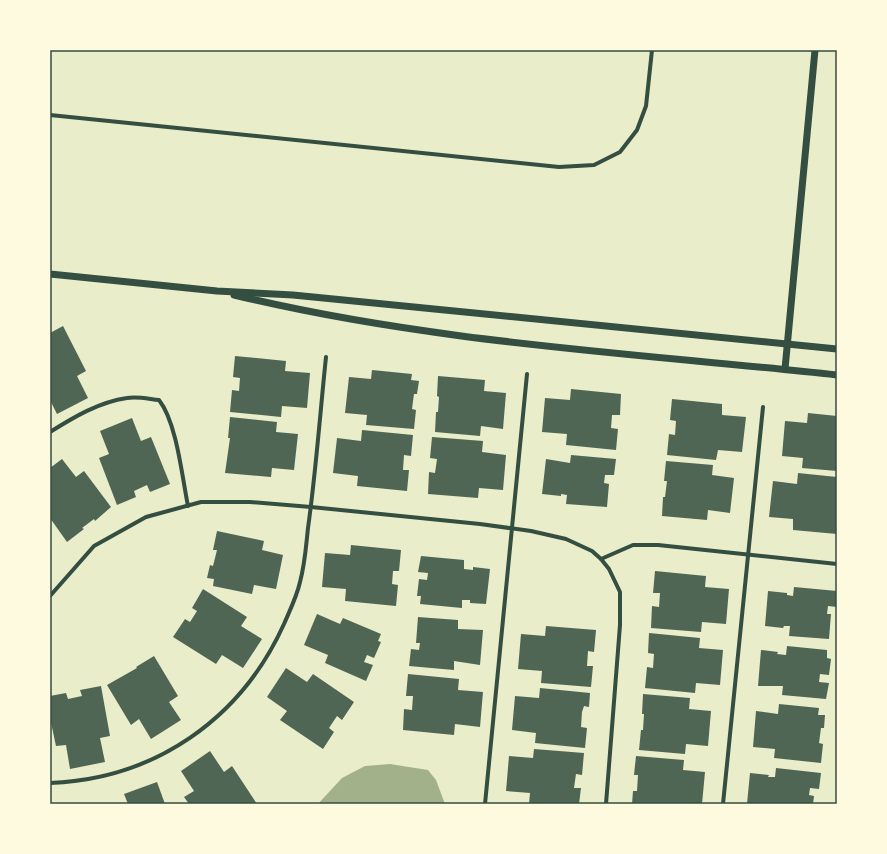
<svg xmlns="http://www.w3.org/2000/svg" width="887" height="854" viewBox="0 0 887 854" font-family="Lato,sans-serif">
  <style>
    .water { fill: #a3b18a }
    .building { fill: #4f6655 }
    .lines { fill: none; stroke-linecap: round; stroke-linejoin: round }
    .minor { stroke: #344e41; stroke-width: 4 }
    .tertiary { stroke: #344e41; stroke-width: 7 }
    .neatline { fill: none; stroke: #344e41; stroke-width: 1.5 }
  </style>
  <rect width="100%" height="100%" fill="#e9edc9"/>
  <!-- water -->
  <polygon class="water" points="390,764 428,770 436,780 445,804 318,804 342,778 365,766"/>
  <!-- building -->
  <g class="building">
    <polygon points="63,326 86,371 77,376 88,398 57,414 50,400 50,333"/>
    <polygon points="235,356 286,361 285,371 310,373 307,408 282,406 281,417 230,412 232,390 239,391 240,378 233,377"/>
    <polygon points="372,370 412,374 411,380 419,381 417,394 414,394 412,409 416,410 414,429 366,425 367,415 345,413 349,377 371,379"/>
    <polygon points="438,376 485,380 484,391 506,393 503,429 481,426 480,436 435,432 436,412 438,412 439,397 437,396"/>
    <polygon points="571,389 621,394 620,415 612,415 611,428 618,429 616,450 566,445 567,434 542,432 545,398 570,400"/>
    <polygon points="672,399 722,404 722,415 746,417 742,452 718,450 716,460 667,455 669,434 675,435 676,421 670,420"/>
    <polygon points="808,413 837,416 837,471 802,468 803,458 782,456 785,421 807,423"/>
    <polygon points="230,417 277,422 276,432 298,434 294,470 272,468 271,477 225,473 230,438 228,438"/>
    <polygon points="132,418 141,441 151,437 170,484 150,492 147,485 134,491 136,497 117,505 99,458 109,454 100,431"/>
    <polygon points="362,430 413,435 411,456 404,455 403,470 409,470 407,491 357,486 358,476 333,473 337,438 361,441"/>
    <polygon points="432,437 483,441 482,452 506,455 503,490 479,488 478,498 428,494 429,472 435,473 437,459 430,458"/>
    <polygon points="571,455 616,459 614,475 605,475 604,483 609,484 607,507 566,504 567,495 561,494 561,496 542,494 546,459 570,463"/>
    <polygon points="62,459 76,477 84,471 111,507 95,521 94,519 82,528 84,529 67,542 50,518 50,468"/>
    <polygon points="666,461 713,465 712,475 734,478 730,513 708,510 707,520 662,516 663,497 665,497 667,481 664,481"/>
    <polygon points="798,473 837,477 837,534 793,530 793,519 769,517 773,481 797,484"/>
    <polygon points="217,531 264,541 262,550 283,555 276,589 254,585 252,594 213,586 214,579 207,578 210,565 213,566 217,550 213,550"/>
    <polygon points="351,545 401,550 399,571 393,571 392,584 398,585 396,606 345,601 346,589 322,587 325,553 350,555"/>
    <polygon points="421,556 464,560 464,569 473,570 473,567 490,569 486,604 470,603 470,600 462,600 462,608 420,604 421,596 417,596 419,579 427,580 428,573 418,572"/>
    <polygon points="655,571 706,576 705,587 729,589 726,624 702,622 701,632 651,628 652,606 659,607 660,593 653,593"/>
    <polygon points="794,587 837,591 837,607 828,606 827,614 831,614 829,639 789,636 790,626 784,626 783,628 765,626 768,591 787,593 787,595 793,596"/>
    <polygon points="203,589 247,617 241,626 262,639 243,668 222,655 216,664 173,637 185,619 190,622 197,611 192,608"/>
    <polygon points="317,614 340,624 343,618 381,634 378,641 381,642 374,658 367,655 364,662 373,665 366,681 325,663 328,655 304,645"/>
    <polygon points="418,617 458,620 458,629 483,630 480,665 454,661 454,670 409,666 411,649 419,650 420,643 416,643"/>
    <polygon points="546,626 596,630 594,652 588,651 587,666 593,666 591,687 541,683 542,671 518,669 521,634 545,636"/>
    <polygon points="649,633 700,638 699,648 723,650 720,685 696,683 695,693 645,688 647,667 653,668 654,654 648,653"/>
    <polygon points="787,646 827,650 827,658 831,659 829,675 820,674 819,682 829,683 826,699 782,695 783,686 758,686 761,650 778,652 777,654 786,655"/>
    <polygon points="154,656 178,696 169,702 181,720 151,739 139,719 131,725 107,685 137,668 136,667"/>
    <polygon points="286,668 307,682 313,674 354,702 342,720 337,716 329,728 334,732 323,749 280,720 287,711 267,697"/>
    <polygon points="408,674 459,679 458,690 483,692 480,727 455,724 454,735 403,730 404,709 412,710 413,696 406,696"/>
    <polygon points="101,686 110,736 100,738 105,762 70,769 66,745 56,746 50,718 50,696 66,693 68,699 82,696 80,690"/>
    <polygon points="540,688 590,693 589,707 584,706 582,712 581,727 587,728 585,748 535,743 536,733 512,730 515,696 539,698"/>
    <polygon points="643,694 690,698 689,709 711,711 708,746 686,744 685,754 639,750 641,730 643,730 644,714 642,714"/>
    <polygon points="779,704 819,708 818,715 825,715 824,728 821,728 819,743 823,744 821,763 774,758 775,749 753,747 756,711 778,714"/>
    <polygon points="534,749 584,753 582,775 576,774 574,788 581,788 579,804 529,804 530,793 506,791 509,756 533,758"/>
    <polygon points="210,751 224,772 232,766 257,804 189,804 184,797 194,791 181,771"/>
    <polygon points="636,756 684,760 683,770 705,772 702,804 632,804 633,791 637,791 638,775 634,775"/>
    <polygon points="776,768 821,773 819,789 810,788 809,795 814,796 813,804 747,804 750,773 769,775 768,777 775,777"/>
    <polygon points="157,782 165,804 128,804 124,794"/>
  </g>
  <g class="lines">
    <!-- minor -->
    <g class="minor">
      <polyline points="50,115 559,167 594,165 620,152 637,130 646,106 652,50"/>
      <path d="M 50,432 C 74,417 99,402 127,398 C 137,396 149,399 159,400 C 177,423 182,477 188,506"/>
      <polyline points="601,559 633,545 658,545 837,564"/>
      <polyline points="50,596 94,546 146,517 201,502 250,502 311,507 480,524 531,531 566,539 592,551 601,559 609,569 620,592 620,625 606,804"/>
      <path d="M 50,783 C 155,779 241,719 284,624 C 290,610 297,596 300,582 C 305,564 306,546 308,528 C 316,471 320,414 326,357"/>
      <polyline points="485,804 527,374"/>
      <polyline points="723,804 763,407"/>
    </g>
    <!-- tertiary -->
    <g class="tertiary">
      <polyline points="50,274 217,291 293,295 837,349"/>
      <path d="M 234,295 C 432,343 636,353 837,375"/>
      <polyline points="785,369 815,50"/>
    </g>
  </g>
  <!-- border -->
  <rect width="887" height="854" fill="none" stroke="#fefae0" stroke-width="102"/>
  <rect x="51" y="51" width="785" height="752" class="neatline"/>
</svg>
